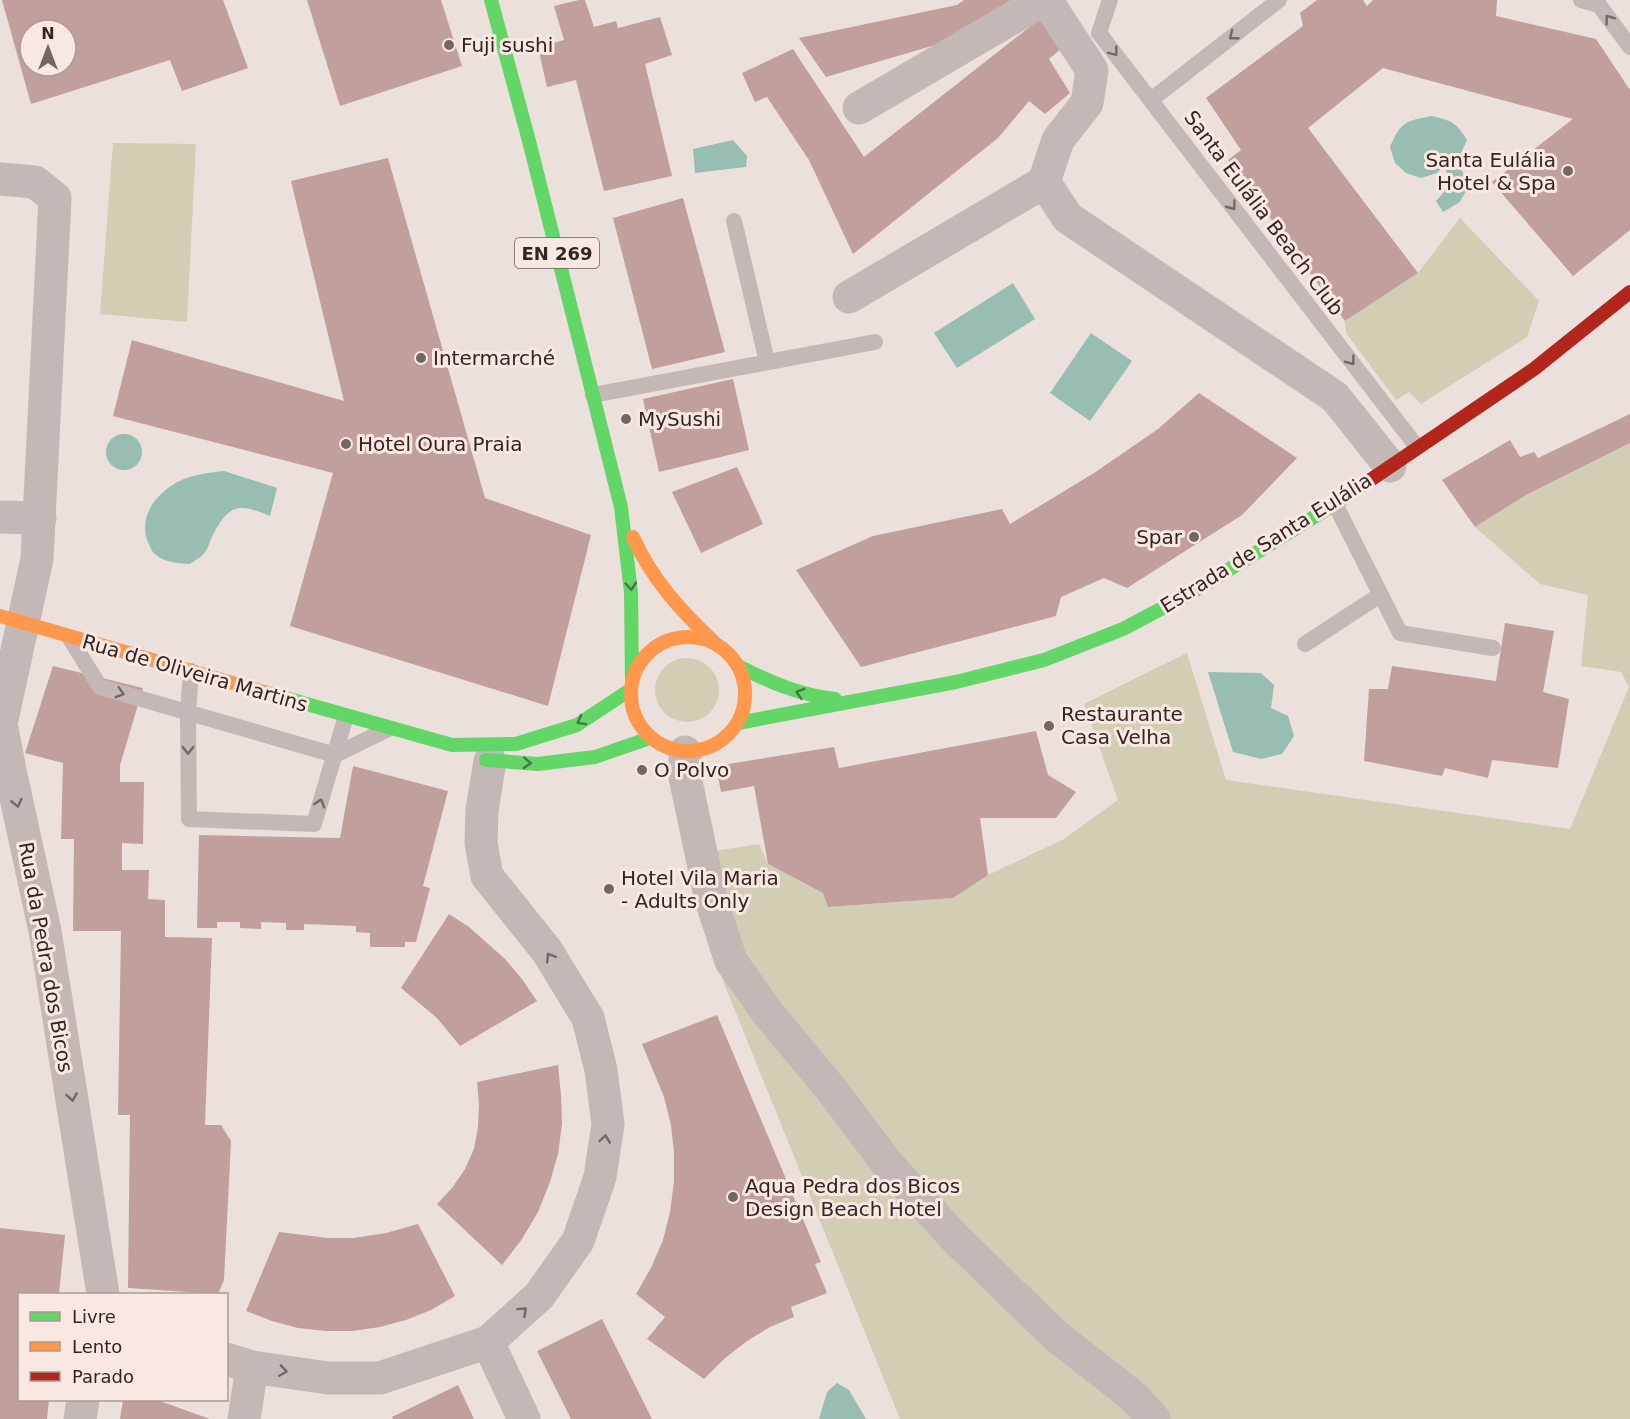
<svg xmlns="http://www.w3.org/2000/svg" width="1630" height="1419" viewBox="0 0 1630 1419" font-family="'DejaVu Sans',sans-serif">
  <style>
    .green { fill: #d1ceb4 }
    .water { fill: #98beb4 }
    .building { fill: #c09f9c; fill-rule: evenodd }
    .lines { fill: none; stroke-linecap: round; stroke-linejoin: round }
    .lane { stroke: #c3b8b5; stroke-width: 16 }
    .street { stroke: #c3b8b5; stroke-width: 33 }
    .fast { stroke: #63d668; stroke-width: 14 }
    .slow { stroke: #ff974d; stroke-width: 14 }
    .jam { stroke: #b3261e; stroke-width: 14 }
    .oneway { stroke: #746765 }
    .oneway2 { stroke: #497543 }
    .poi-dot { fill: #736664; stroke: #f9e8e1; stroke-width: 2 }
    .labels { text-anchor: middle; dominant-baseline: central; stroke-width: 6; stroke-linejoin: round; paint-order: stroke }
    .shield { fill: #f9e8e1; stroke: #6e605d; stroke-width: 1.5 }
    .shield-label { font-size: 18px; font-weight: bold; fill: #332524 }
    .poi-label { font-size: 20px; fill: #332524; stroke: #f9e8e1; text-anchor: start }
    .street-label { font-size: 20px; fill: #332524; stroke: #f9e8e1 }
  </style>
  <rect width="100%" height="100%" fill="#ebe0db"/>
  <!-- green -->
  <g class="green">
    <polygon points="113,143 196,144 187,322 100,314"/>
    <polygon points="1460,218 1539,301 1527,337 1421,404 1409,392 1396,400 1346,333 1345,321 1418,273"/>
    <polygon points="1630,443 1630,1419 900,1419 711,951 690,855 759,844 768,864 823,893 829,907 953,898 988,875 1064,839 1118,800 1084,704 1187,653 1226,780 1570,829 1629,687 1621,672 1581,666 1588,595 1540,584 1475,527 1526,495"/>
    <circle cx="687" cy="690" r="32"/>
  </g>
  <!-- water -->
  <g class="water">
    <path d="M 1432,116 C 1452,121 1456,122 1467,140 L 1457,162 L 1463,173 L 1467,189 L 1460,202 L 1443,212 L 1436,201 C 1448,188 1452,183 1444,166 L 1437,173 L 1421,178 L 1406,173 L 1395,163 L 1390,147 C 1401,121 1406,121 1432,116 Z"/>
    <polygon points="733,140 747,156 746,167 695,173 693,149"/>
    <polygon points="1013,283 1035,319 957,368 934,333"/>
    <polygon points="1091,333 1132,361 1090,421 1050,393"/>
    <circle cx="124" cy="452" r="18"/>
    <path d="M 224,471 L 277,488 L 270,516 C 239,503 229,504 213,535 C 210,540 209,547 205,552 C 202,557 195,560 190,564 C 179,563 164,563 155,554 C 154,554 150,548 150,546 C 137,524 151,499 171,486 C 187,475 205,473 224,471 Z"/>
    <polygon points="1208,672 1261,673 1274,685 1271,708 1288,716 1294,736 1282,754 1261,759 1233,752"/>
    <polygon points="837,1383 849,1390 866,1419 819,1419 827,1392"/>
  </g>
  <!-- building -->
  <g class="building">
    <path d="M 2,0 L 223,0 L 248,68 L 182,91 L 170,60 L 31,104 ZM 30,30 L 66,30 L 66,66 L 30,66 Z"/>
    <polygon points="307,0 441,0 462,66 340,106"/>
    <polygon points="579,0 585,0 594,27 616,21 618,28 660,17 672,55 645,64 672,176 604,191 576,80 547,87 538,47 564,40 554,6"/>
    <polygon points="964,0 1018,0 952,40 826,77 799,38 957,5"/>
    <polygon points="1317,0 1363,0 1367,6 1373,0 1497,0 1496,16 1596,39 1630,90 1630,230 1573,276 1492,182 1573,119 1383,68 1308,128 1418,273 1345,321 1228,160 1241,150 1206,98 1303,26 1300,13"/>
    <polygon points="1041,18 1061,49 1049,59 1070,93 1045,114 1029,101 998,138 853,254 809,160 767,97 755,102 742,73 793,49 864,157"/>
    <polygon points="388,158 485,498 591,535 548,706 290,626 333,473 113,416 132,340 344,401 291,181"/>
    <polygon points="683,198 725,352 652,369 613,218"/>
    <polygon points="733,379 749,450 659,472 643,399"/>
    <polygon points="1199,393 1297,458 1242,515 1127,588 1104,578 1061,597 1056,616 861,667 796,570 873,536 1002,509 1010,524 1094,473 1158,429"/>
    <polygon points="1630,414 1630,443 1526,495 1475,527 1442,480 1510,440 1520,457 1534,452 1538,458"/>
    <polygon points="737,467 763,524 701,553 672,492"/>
    <polygon points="1505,623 1554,631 1543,692 1569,699 1558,768 1492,760 1488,778 1445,768 1442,776 1364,761 1369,689 1388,689 1392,666 1496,681"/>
    <polygon points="53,666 143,688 120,765 120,782 144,782 143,844 122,843 122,870 149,870 148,899 165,900 165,937 212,938 205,1125 221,1125 231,1141 224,1280 218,1294 128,1288 130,1115 118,1115 121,931 73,931 74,839 61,839 63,763 25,753"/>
    <polygon points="1036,731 1048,775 1076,792 1056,818 980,818 988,875 953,898 828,907 823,893 768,864 754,786 721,792 716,766 834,747 839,768"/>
    <polygon points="353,766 448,791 423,886 430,888 416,942 405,942 405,947 370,947 370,933 356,932 356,926 304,924 304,930 286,930 286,923 261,922 261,929 240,928 240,922 217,922 217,928 197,928 199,835 340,838"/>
    <polygon points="449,914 469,927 505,959 522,979 537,1001 460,1046 437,1018 401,988"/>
    <polygon points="717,1015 821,1262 815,1264 827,1293 791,1307 794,1317 770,1327 747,1341 724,1359 704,1379 647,1339 665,1317 636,1294 651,1268 663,1240 670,1212 674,1182 674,1153 671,1125 664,1097 642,1044"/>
    <polygon points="558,1065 561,1095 562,1124 558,1154 550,1182 538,1212 522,1239 502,1265 437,1204 452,1188 465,1169 474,1149 478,1127 479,1104 477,1082"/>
    <polygon points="418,1224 455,1296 431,1310 406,1320 380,1327 353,1331 326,1331 298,1328 272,1321 246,1311 279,1232 328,1238 353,1238 386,1233"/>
    <polygon points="0,1228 65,1235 59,1294 20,1294 20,1400 49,1400 47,1419 0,1419"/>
    <polygon points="602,1319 652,1419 571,1419 537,1351"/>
    <polygon points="458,1385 474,1419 393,1419 392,1417"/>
    <polygon points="123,1400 157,1400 210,1419 120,1419"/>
  </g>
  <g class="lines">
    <!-- lane -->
    <g class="lane">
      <polyline points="1110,0 1099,33 1417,447"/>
      <polyline points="1581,0 1599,5 1630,47"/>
      <polyline points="1151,100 1279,0"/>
      <polyline points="734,221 767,362"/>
      <polyline points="593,395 875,342"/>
      <polyline points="1335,504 1400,633 1493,648"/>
      <polyline points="69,637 100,687 335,755 388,729"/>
      <polyline points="1305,644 1380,595"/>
      <polyline points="191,671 188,713 189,819 314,824 346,716"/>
    </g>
    <!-- street -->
    <g class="street">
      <polyline points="1046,0 1092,70 1087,103 1058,140 1044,182 1068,218 1335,397 1390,466"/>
      <polyline points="859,108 1043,0"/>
      <polyline points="0,179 35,182 55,198 37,559 1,724 11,775 45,931 103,1294"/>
      <polyline points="849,297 1044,182"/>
      <polyline points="0,517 40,518"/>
      <polyline points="685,752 685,777 711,900 731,961 767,1012 831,1089 886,1162 953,1236 1056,1336 1134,1397 1154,1419"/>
      <polyline points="488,1342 524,1419"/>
      <polyline points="226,1359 252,1367 328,1378 380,1378 488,1342 539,1296 578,1241 600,1177 608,1124 601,1070 588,1018 547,951 487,876 481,843 482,810 490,761"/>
      <polyline points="80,1419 83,1400"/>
      <polyline points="244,1419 252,1367"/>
    </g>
    <!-- fast -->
    <g class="fast">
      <polyline points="491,0 529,141 621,507 631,592 632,678"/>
      <path d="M 738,666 C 770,682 799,695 835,699"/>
      <polyline points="264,692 452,745 516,744 577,725 630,690"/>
      <polyline points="738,723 956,682 1044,660 1123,629 1191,593 1335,504 1363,485"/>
      <polyline points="486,760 538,764 595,757 650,738"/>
    </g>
    <!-- slow -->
    <g class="slow">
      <path d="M 633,537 C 652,580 682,612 716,644"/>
      <polyline points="0,616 264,692"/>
      <circle cx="688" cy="694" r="57"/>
    </g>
    <!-- jam -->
    <polyline class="jam" points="1363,485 1534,369 1630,292"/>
  </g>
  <!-- one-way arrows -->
  <defs><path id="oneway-chevron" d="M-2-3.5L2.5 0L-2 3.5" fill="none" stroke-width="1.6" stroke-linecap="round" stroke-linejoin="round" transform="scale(1.5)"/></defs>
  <g class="oneway">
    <use href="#oneway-chevron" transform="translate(1609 19) rotate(-126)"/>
    <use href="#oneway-chevron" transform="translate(1233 36) rotate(142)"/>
    <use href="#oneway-chevron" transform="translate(1114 52) rotate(52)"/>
    <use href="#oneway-chevron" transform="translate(1232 206) rotate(53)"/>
    <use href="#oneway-chevron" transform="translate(1351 361) rotate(53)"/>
    <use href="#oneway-chevron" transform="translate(120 693) rotate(17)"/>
    <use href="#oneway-chevron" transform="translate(188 750) rotate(90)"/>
    <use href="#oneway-chevron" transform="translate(17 803) rotate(77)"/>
    <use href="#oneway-chevron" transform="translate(320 803) rotate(-73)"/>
    <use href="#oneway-chevron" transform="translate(550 957) rotate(-122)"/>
    <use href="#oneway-chevron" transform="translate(72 1097) rotate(81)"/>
    <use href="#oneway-chevron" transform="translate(605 1139) rotate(-82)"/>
    <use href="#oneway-chevron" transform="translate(523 1311) rotate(-42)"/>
    <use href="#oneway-chevron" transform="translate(283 1371) rotate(8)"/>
  </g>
  <g class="oneway2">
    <use href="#oneway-chevron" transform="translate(631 586) rotate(85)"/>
    <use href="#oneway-chevron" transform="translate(800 693) rotate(-163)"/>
    <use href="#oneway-chevron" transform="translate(581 721) rotate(151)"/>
    <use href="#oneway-chevron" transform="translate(527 763) rotate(3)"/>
  </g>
  <!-- markers -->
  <g class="poi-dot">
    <circle cx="449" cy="45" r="6"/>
    <circle cx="1568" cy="171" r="6"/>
    <circle cx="421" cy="358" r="6"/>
    <circle cx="626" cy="419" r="6"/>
    <circle cx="346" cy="444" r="6"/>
    <circle cx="1194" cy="537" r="6"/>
    <circle cx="1049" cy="726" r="6"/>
    <circle cx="642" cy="770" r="6"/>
    <circle cx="609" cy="889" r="6"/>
    <circle cx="733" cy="1197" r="6"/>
  </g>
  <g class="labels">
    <!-- shield labels -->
    <rect class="shield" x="515" y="238" width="84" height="30" rx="4.5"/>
    <g class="shield-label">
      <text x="557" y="253">EN 269</text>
    </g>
    <!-- poi labels -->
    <g class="poi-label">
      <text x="461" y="45">Fuji sushi</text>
      <text x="1556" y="160" text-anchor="end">Santa Eulália<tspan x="1556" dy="23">Hotel &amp; Spa</tspan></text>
      <text x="433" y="358">Intermarché</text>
      <text x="638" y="419">MySushi</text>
      <text x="358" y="444">Hotel Oura Praia</text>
      <text x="1182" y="537" text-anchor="end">Spar</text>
      <text x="1061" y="714">Restaurante<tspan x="1061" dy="23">Casa Velha</tspan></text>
      <text x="654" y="770">O Polvo</text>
      <text x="621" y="878">Hotel Vila Maria<tspan x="621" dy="23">- Adults Only</tspan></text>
      <text x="745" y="1186">Aqua Pedra dos Bicos<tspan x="745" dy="23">Design Beach Hotel</tspan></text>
    </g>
    <!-- street labels -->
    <g class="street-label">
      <text transform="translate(1264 213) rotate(53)">Santa Eulália Beach Club</text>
      <text transform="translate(1266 543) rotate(-32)">Estrada de Santa Eulália</text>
      <text transform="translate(195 673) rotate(16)">Rua de Oliveira Martins</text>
      <text transform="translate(46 957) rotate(80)">Rua da Pedra dos Bicos</text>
    </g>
  </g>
  <!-- legend -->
  <rect x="18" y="1293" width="210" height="108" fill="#f9e8e1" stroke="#aa9a95" stroke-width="1.5"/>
  <rect x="30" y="1312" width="30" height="9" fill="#63d668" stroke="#aa9a95" stroke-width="1.5"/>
  <text x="72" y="1323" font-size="18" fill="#332524">Livre</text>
  <rect x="30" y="1342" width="30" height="9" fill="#ff974d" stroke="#aa9a95" stroke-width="1.5"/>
  <text x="72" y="1353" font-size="18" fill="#332524">Lento</text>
  <rect x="30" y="1372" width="30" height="9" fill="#b3261e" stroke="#aa9a95" stroke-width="1.5"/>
  <text x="72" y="1383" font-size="18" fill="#332524">Parado</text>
  <!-- north arrow -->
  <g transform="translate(48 48)"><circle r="28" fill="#f9e8e1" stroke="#aa9a95" stroke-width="1.5"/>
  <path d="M0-4.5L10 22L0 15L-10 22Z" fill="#736664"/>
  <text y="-9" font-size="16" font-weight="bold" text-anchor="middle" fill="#332524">N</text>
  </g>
</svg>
